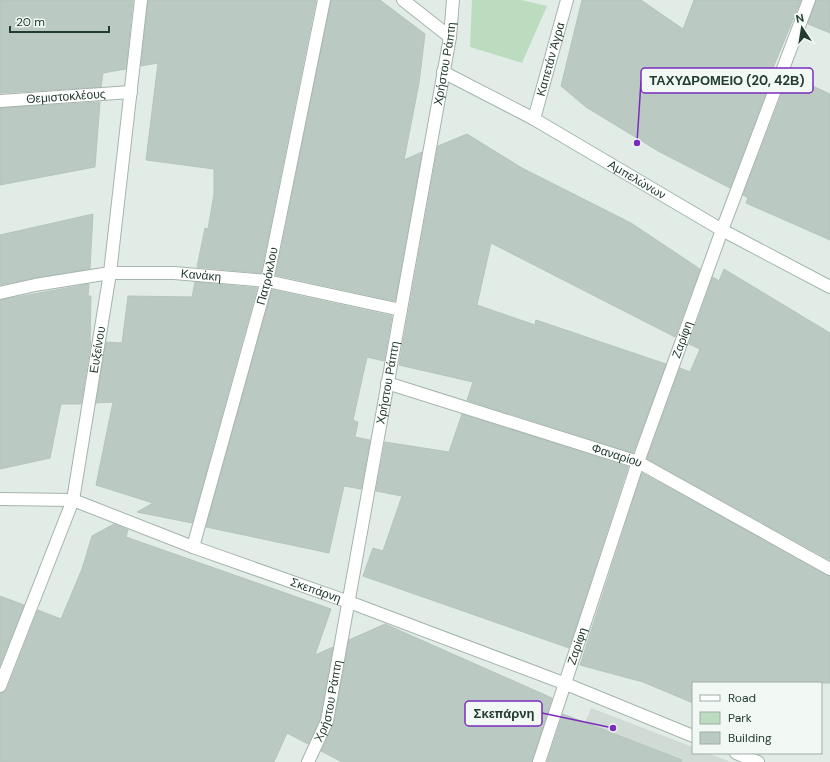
<svg xmlns="http://www.w3.org/2000/svg" width="830" height="762" viewBox="0 0 830 762" font-family="'DM Sans',sans-serif">
  <style>
    .built { fill: #d0dbd5 }
    .green { fill: #bcdcc0 }
    .building { fill: #bac9c1; stroke: #b5c5bc }
    .lines { fill: none; stroke-linecap: round; stroke-linejoin: round }
    .street-casing { stroke: #a5b4ac; stroke-width: 14 }
    .secondary-casing { stroke: #a1b7ac; stroke-width: 14 }
    .street { stroke: #fff; stroke-width: 12 }
    .secondary { stroke: #fff; stroke-width: 12 }
    .labels { text-anchor: middle; dominant-baseline: central; stroke-width: 3.5; stroke-linejoin: round; paint-order: stroke }
    .street-label { font-size: 12px; fill: #233c31; stroke: #f2f8f4 }
    .leader { fill: none; stroke: #7b2cbf; stroke-width: 1.5 }
    .callout-dot { fill: #7b2cbf; stroke: #f2f8f4; stroke-width: 1.5 }
    .callout { fill: #f2f8f4; stroke: #7b2cbf; stroke-width: 1.5 }
    .callout-label { font-size: 13px; text-anchor: middle; font-weight: bold; fill: #233c31 }
  </style>
  <rect width="100%" height="100%" fill="#e2ece6"/>
  <!-- built -->
  <polygon class="built" points="591,708 693,747 693,753 707,753 731,762 569,762"/>
  <!-- green -->
  <polygon class="green" points="472,0 521,0 547,6 522,63 470,47"/>
  <!-- building -->
  <g class="building">
    <polygon points="0,0 133,0 126,69 103,73 101,87 0,93"/>
    <polygon points="148,0 316,0 261,273 197,267 205,228 208,229 214,194 214,169 146,160 158,63 141,66"/>
    <polygon points="331,0 380,0 425,34 419,83 404,160 422,152 395,301 276,275"/>
    <polygon points="582,0 641,0 683,29 694,0 801,0 773,68 775,69 730,188 658,151 586,107 561,86"/>
    <polygon points="816,0 830,0 830,33 808,24"/>
    <polygon points="789,75 830,94 830,240 746,203 748,198 743,195"/>
    <polygon points="100,102 95,167 0,185 0,108"/>
    <polygon points="467,134 522,168 631,223 700,269 675,337 491,243 477,305 535,325 536,320 666,364 633,453 467,400 473,382 399,365 438,146"/>
    <polygon points="93,214 90,269 34,278 0,285 0,235"/>
    <polygon points="724,269 830,333 830,560 647,459 680,368 690,372 700,349 689,344 713,277 719,281"/>
    <polygon points="195,282 257,288 192,523 137,512 153,503 96,485 113,402 96,403 106,342 122,343 128,296 192,297"/>
    <polygon points="89,284 88,296 91,296 90,341 91,341 81,404 61,404 50,458 0,469 0,300"/>
    <polygon points="272,290 392,316 384,361 367,357 353,420 358,422 355,437 370,440 361,489 344,486 329,553 206,527"/>
    <polygon points="462,414 628,467 569,648 363,576 373,548 383,551 402,496 376,491 385,442 449,452"/>
    <polygon points="642,473 830,576 830,683 693,683 693,703 643,682 580,665"/>
    <polygon points="114,524 128,530 126,537 331,609 315,655 333,647 320,719 308,744 287,733 274,762 0,762 0,693 7,689 38,610 61,619 82,569 92,536"/>
    <polygon points="0,596 24,605 0,665"/>
    <polygon points="385,624 552,698 532,762 342,762 321,751 334,723 349,640"/>
    <polygon points="563,714 682,760 681,762 547,762"/>
  </g>
  <g class="lines">
    <defs>
      <g id="street">
        <polyline points="403,0 450,37"/>
        <path id="s1" d="M 0,101 L 131,92"/>
        <path id="s2" d="M 534,119 L 567,0"/>
        <path id="s3" d="M 0,293 L 35,285 L 110,273 L 174,273 L 267,281 L 401,310"/>
        <path id="s4" d="M 387,383 L 638,462 L 830,569"/>
        <path id="s5" d="M 0,499 L 73,500 L 193,547 L 349,602 L 566,684 L 693,736"/>
        <path id="s6" d="M 193,547 L 267,281 L 324,0"/>
        <path id="s7" d="M 0,686 L 73,500 L 110,273 L 141,0"/>
        <polyline points="736,753 758,762"/>
        <path id="s8" d="M 308,762 L 327,721 L 450,37 L 453,0"/>
        <path id="s9" d="M 539,762 L 638,462 L 722,230 L 809,0"/>
      </g>
      <g id="secondary">
        <path id="s10" d="M 443,72 L 534,119 L 722,230 L 830,287"/>
      </g>
    </defs>
    <!-- street casing -->
    <use href="#street" class="street-casing"/>
    <!-- secondary casing -->
    <use href="#secondary" class="secondary-casing"/>
    <!-- street -->
    <use href="#street" class="street"/>
    <!-- secondary -->
    <use href="#secondary" class="secondary"/>
  </g>
  <g class="labels">
    <!-- street labels -->
    <g class="street-label">
      <text stroke="none"><textPath href="#s2" startOffset="62">Καπετάν Άγρα</textPath></text>
      <text stroke="none"><textPath href="#s8" startOffset="713">Χρήστου Ράπτη</textPath></text>
      <text stroke="none"><textPath href="#s1" startOffset="66">Θεμιστοκλέους</textPath></text>
      <text stroke="none"><textPath href="#s10" startOffset="222">Αμπελώνων</textPath></text>
      <text stroke="none"><textPath href="#s3" startOffset="203">Κανάκη</textPath></text>
      <text stroke="none"><textPath href="#s6" startOffset="281">Πατρόκλου</textPath></text>
      <text stroke="none"><textPath href="#s9" startOffset="446">Ζαρίφη</textPath></text>
      <text stroke="none"><textPath href="#s7" startOffset="352">Ευξείνου</textPath></text>
      <text stroke="none"><textPath href="#s8" startOffset="389">Χρήστου Ράπτη</textPath></text>
      <text stroke="none"><textPath href="#s4" startOffset="241">Φαναρίου</textPath></text>
      <text stroke="none"><textPath href="#s5" startOffset="332">Σκεπάρνη</textPath></text>
      <text stroke="none"><textPath href="#s9" startOffset="122">Ζαρίφη</textPath></text>
      <text stroke="none"><textPath href="#s8" startOffset="65">Χρήστου Ράπτη</textPath></text>
    </g>
  </g>
  <!-- callouts -->
  <path class="leader" d="M637 143L641 81M613 728L542 713"/>
  <g class="callout-dot">
    <circle cx="637" cy="143" r="4"/>
    <circle cx="613" cy="728" r="4"/>
  </g>
  <g class="callout">
    <rect x="641" y="68" width="172" height="25" rx="4"/>
    <rect x="465" y="701" width="77" height="25" rx="4"/>
  </g>
  <g class="callout-label">
    <text x="727" y="85">ΤΑΧΥΔΡΟΜΕΙΟ (20, 42Β)</text>
    <text x="504" y="718">Σκεπάρνη</text>
  </g>
  <!-- legend -->
  <rect x="692" y="682" width="130" height="72" fill="#f2f8f4" stroke="#9fada6"/>
  <rect x="700" y="695" width="20" height="6" fill="#ffffff" stroke="#9fada6"/>
  <text x="728" y="702" font-size="12" fill="#233c31">Road</text>
  <rect x="700" y="712" width="20" height="12" fill="#bcdcc0" stroke="#9fada6"/>
  <text x="728" y="722" font-size="12" fill="#233c31">Park</text>
  <rect x="700" y="732" width="20" height="12" fill="#bac9c1" stroke="#9fada6"/>
  <text x="728" y="742" font-size="12" fill="#233c31">Building</text>
  <!-- north arrow -->
  <g transform="translate(802 28) rotate(348)" stroke="#f2f8f4" stroke-width="3" paint-order="stroke">
  <path d="M0-3L7 15L0 10L-7 15Z" fill="#233c31"/>
  <text y="-6" font-size="11" font-weight="bold" text-anchor="middle" fill="#233c31">N</text>
  </g>
  <!-- scale -->
  <path d="M10 26v6h99v-6" fill="none" stroke="#233c31" stroke-width="2"/>
  <text x="16" y="26" font-size="12" fill="#233c31" stroke="#f2f8f4" stroke-width="3" paint-order="stroke">20 m</text>
</svg>
